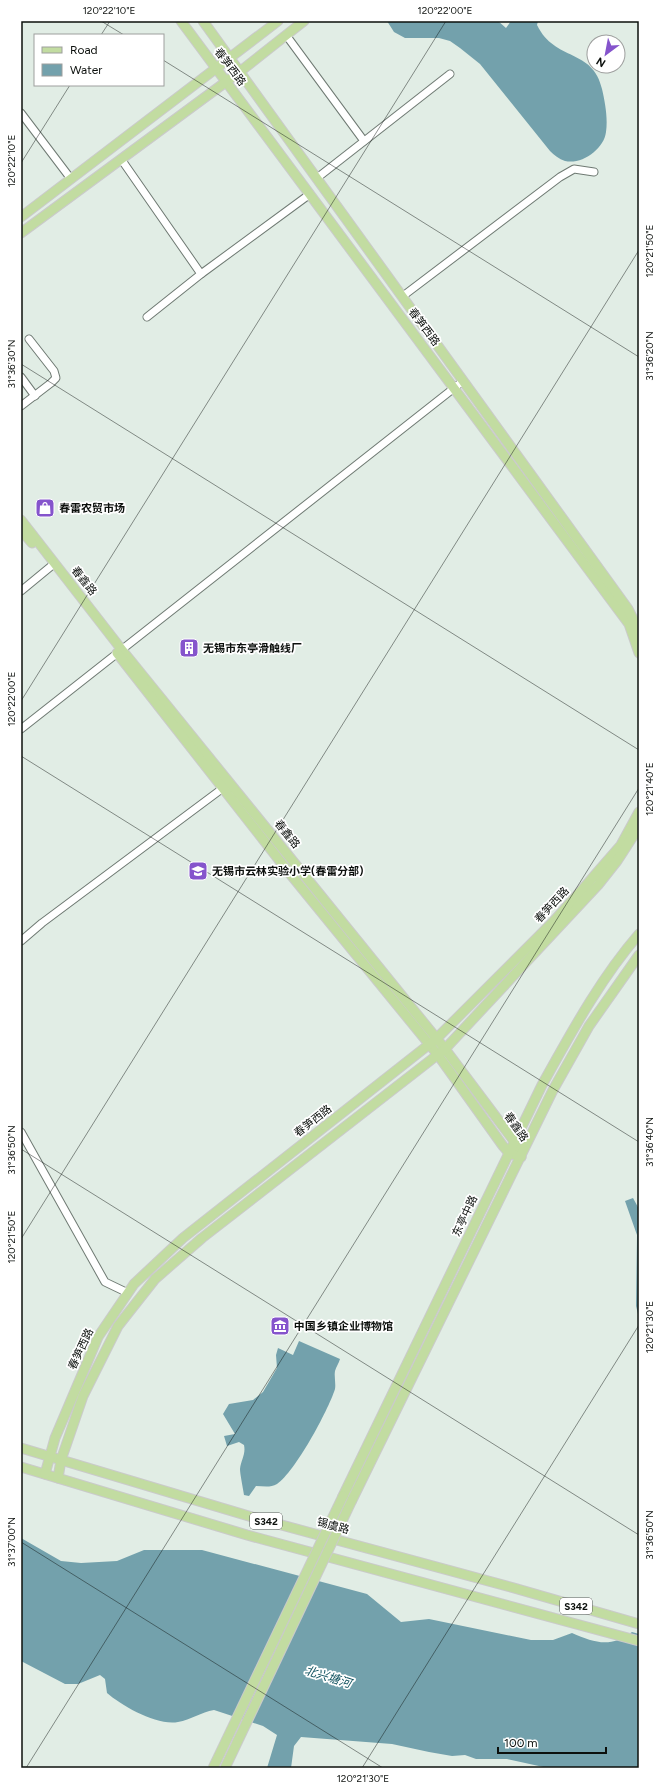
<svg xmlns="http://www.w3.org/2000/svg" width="660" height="1789" viewBox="0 0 660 1789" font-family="Figtree,'Noto Sans SC',sans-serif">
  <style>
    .water { fill: #73a1ac }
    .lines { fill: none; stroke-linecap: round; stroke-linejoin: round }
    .minor-casing { stroke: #6f7a73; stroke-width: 9 }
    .major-casing { stroke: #cacaca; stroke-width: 11 }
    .minor { stroke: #fff; stroke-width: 7 }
    .major { stroke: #c2dca1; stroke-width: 9 }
    .major-bridge-casing { stroke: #cacaca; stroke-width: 11; stroke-linecap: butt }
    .major-bridge { stroke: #c2dca1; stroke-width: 9 }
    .ticks { fill: none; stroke: #0c100d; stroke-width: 1; stroke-opacity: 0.45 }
    .labels { text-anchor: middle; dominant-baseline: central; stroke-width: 3.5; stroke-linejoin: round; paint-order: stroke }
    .shield { fill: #fff; stroke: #555856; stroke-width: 1 }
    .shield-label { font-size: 10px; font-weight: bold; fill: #0c100d }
    .street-label { font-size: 11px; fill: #0c100d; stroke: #fff }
    .poi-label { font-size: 11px; font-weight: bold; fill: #0c100d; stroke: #fff; text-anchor: start }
    .water-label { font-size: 12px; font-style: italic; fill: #0f515e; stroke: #fff }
    .neatline { fill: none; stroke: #0c100d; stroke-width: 1.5 }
    .ticks-label { font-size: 10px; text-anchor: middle; fill: #0c100d }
  </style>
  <rect width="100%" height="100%" fill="#e1ede5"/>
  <!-- water -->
  <g class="water">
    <path d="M 387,21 L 498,21 L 506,28 L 511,21 L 538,21 L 537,25 C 555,62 593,48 602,89 C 605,102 608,118 606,132 C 604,149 582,165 565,161 C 559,159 554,155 550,151 L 480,64 L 460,48 L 450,41 L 439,38 L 405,38 L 394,32 Z"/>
    <polygon points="633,1198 639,1209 639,1318 636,1306 637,1235 625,1201"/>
    <path d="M 299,1341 L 340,1359 C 339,1363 336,1367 335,1371 C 334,1377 336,1383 335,1389 C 328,1411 295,1472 277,1484 C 270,1488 263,1486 256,1486 L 249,1496 L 244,1495 C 243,1488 240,1474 240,1469 C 241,1460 246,1454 244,1445 L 239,1442 L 227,1446 L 224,1436 L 235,1434 L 223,1414 L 229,1404 L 253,1400 L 263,1392 L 277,1368 L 276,1355 L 278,1348 L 293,1355 Z"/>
    <path d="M 21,1538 L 61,1561 L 81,1563 L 117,1561 L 144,1550 L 202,1550 L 367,1594 L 401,1622 L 429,1619 L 531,1640 L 553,1640 L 572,1633 C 595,1643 611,1648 632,1632 L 639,1634 L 639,1768 L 548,1768 L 507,1759 L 476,1759 L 465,1755 L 452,1756 L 429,1752 L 392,1744 L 301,1737 L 294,1746 L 291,1768 L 267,1768 L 277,1735 L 263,1726 L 214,1710 C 201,1712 191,1720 178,1722 C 157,1726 122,1706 107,1693 L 105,1679 L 100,1675 L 78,1684 L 65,1684 L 21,1661 Z"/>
  </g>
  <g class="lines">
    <defs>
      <g id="minor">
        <polyline points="286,35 364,141"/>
        <polyline points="21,113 71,179"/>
        <polyline points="121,159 201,274"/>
        <polyline points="317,178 450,74"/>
        <polyline points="403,296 560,177 574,169 594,172"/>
        <polyline points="147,317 201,274 310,194"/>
        <polyline points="21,377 35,396"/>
        <polyline points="21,406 51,383 56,378 54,371 29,339"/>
        <polyline points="21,591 55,563"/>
        <polyline points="21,729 463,381"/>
        <polyline points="21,941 42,923 223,788"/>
        <polyline points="21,1132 105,1282 128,1293"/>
      </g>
      <g id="major">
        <polyline points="181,21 629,624 639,653"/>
        <polyline points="203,21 628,609 639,631"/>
        <polyline points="21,217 278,21"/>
        <polyline points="21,233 242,70 304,21"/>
        <polyline points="21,520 122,650 445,1049 514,1141 521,1157"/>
        <polyline points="21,530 32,543"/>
        <polyline points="117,653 287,870 438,1055 503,1146 509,1153 521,1157"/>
        <polyline points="21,1448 252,1517 514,1588 639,1624"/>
        <polyline points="21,1467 247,1535 639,1641"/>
        <polyline points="45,1474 55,1438 98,1337 134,1284 183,1238 436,1039 553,922 588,883 621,845 639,812"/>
        <polyline points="58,1478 61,1460 83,1396 118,1326 155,1279 202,1238 445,1049 598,885 617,861 639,827"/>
        <path d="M 343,1496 L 542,1085 C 571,1033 600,979 639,934"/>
        <polyline points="352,1500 553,1090 589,1026 639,955"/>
      </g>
    </defs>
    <!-- minor casing -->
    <use href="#minor" class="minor-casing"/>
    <!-- major casing -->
    <use href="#major" class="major-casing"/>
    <!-- minor -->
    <use href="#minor" class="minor"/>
    <!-- major -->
    <use href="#major" class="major"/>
    <defs>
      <g id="major-bridge">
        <polyline points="213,1768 343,1496"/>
        <polyline points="225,1768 352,1500"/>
      </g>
    </defs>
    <!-- major-bridge casing -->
    <use href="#major-bridge" class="major-bridge-casing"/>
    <!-- major-bridge -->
    <use href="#major-bridge" class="major-bridge"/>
  </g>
  <!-- ticks -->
  <path class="ticks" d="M 101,21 L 124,35M 101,35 L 110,21M 163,60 L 639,357M 21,163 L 70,85M 21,364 L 639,750M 21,701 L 446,21M 21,756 L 639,1142M 21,1149 L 639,1535M 21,1239 L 639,250M 21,1542 L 383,1768M 26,1768 L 639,788M 362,1768 L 639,1325"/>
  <!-- icons -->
  <defs>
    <symbol id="shop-square" viewBox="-11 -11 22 22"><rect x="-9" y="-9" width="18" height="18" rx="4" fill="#8554cc" stroke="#fff"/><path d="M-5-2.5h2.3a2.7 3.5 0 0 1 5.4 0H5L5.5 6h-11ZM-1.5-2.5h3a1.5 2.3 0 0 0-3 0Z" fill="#fff"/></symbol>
    <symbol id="building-square" viewBox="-11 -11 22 22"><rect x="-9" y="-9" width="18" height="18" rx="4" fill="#8554cc" stroke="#fff"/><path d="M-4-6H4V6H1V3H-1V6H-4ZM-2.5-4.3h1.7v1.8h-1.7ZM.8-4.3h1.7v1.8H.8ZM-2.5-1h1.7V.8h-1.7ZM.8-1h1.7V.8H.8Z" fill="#fff"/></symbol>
    <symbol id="school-square" viewBox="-11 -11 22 22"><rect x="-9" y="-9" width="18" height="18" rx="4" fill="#8554cc" stroke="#fff"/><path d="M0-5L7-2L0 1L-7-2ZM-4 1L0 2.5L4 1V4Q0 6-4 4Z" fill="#fff"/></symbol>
    <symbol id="museum-square" viewBox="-11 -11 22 22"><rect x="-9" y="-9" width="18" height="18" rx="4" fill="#8554cc" stroke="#fff"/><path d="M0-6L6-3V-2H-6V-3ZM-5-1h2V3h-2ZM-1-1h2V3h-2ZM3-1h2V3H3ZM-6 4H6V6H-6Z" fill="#fff"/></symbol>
  </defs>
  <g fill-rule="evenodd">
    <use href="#shop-square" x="34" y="497" width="22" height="22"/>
    <use href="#building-square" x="178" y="637" width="22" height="22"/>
    <use href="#school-square" x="187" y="860" width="22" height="22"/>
    <use href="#museum-square" x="269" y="1315" width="22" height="22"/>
  </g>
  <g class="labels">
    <!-- shield labels -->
    <g class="shield">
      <rect x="250" y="1513" width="32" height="16" rx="3"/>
      <rect x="560" y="1598" width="32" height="16" rx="3"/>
    </g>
    <g class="shield-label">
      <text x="266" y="1521">S342</text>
      <text x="576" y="1606">S342</text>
    </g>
    <!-- street labels -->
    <g class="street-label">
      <text transform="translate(230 67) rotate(53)">春笋西路</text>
      <text transform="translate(424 327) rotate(53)">春笋西路</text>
      <text transform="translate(84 581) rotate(52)">春鑫路</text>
      <text transform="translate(287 834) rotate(51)">春鑫路</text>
      <text transform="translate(552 905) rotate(-47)">春笋西路</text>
      <text transform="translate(313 1121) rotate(-38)">春笋西路</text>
      <text transform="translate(516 1127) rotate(55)">春鑫路</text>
      <text transform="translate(465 1216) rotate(-65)">东亭中路</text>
      <text transform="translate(81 1349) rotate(-65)">春笋西路</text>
      <text transform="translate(333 1526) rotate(15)">锡虞路</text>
    </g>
    <!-- poi labels -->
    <g class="poi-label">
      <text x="59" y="508">春雷农贸市场</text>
      <text x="203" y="648">无锡市东亭滑触线厂</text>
      <text x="212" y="871">无锡市云林实验小学(春雷分部)</text>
      <text x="294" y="1326">中国乡镇企业博物馆</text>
    </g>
    <!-- water labels -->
    <g class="water-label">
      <text transform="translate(328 1677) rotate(17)">北兴塘河</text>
    </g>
  </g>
  <!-- border -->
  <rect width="660" height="1789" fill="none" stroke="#ffffff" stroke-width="44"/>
  <!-- legend -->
  <rect x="34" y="34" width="130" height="52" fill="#ffffff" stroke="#9e9f9e"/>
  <rect x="42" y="47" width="20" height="6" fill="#c2dca1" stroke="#9e9f9e"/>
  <text x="70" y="54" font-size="12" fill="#0c100d">Road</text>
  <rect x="42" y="64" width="20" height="12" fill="#73a1ac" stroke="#9e9f9e"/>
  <text x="70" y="74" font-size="12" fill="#0c100d">Water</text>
  <!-- north arrow -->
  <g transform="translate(606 54) rotate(212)"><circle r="19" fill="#ffffff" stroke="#9e9f9e"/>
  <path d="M0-3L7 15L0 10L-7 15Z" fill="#8554cc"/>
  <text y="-6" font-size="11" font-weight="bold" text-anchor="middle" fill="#0c100d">N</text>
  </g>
  <!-- scale -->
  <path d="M498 1747v6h108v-6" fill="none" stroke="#0c100d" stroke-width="2"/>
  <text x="504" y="1747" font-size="12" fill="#0c100d" stroke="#ffffff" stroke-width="3" paint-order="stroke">100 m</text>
  <rect x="22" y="22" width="616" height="1745" class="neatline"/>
  <g class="ticks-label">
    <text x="109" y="14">120°22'10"E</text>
    <text x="445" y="14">120°22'00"E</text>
    <text transform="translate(11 161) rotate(-90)" y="4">120°22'10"E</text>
    <text transform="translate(649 251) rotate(-90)" y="4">120°21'50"E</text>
    <text transform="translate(649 356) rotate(-90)" y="4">31°36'20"N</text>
    <text transform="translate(11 364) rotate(-90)" y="4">31°36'30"N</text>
    <text transform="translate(11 699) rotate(-90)" y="4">120°22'00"E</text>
    <text transform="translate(649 789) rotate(-90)" y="4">120°21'40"E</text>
    <text transform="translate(649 1142) rotate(-90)" y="4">31°36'40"N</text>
    <text transform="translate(11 1150) rotate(-90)" y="4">31°36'50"N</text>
    <text transform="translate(11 1237) rotate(-90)" y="4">120°21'50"E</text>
    <text transform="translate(649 1327) rotate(-90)" y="4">120°21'30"E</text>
    <text transform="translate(649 1535) rotate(-90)" y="4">31°36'50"N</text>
    <text transform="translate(11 1542) rotate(-90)" y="4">31°37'00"N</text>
    <text x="363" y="1782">120°21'30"E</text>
  </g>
</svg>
